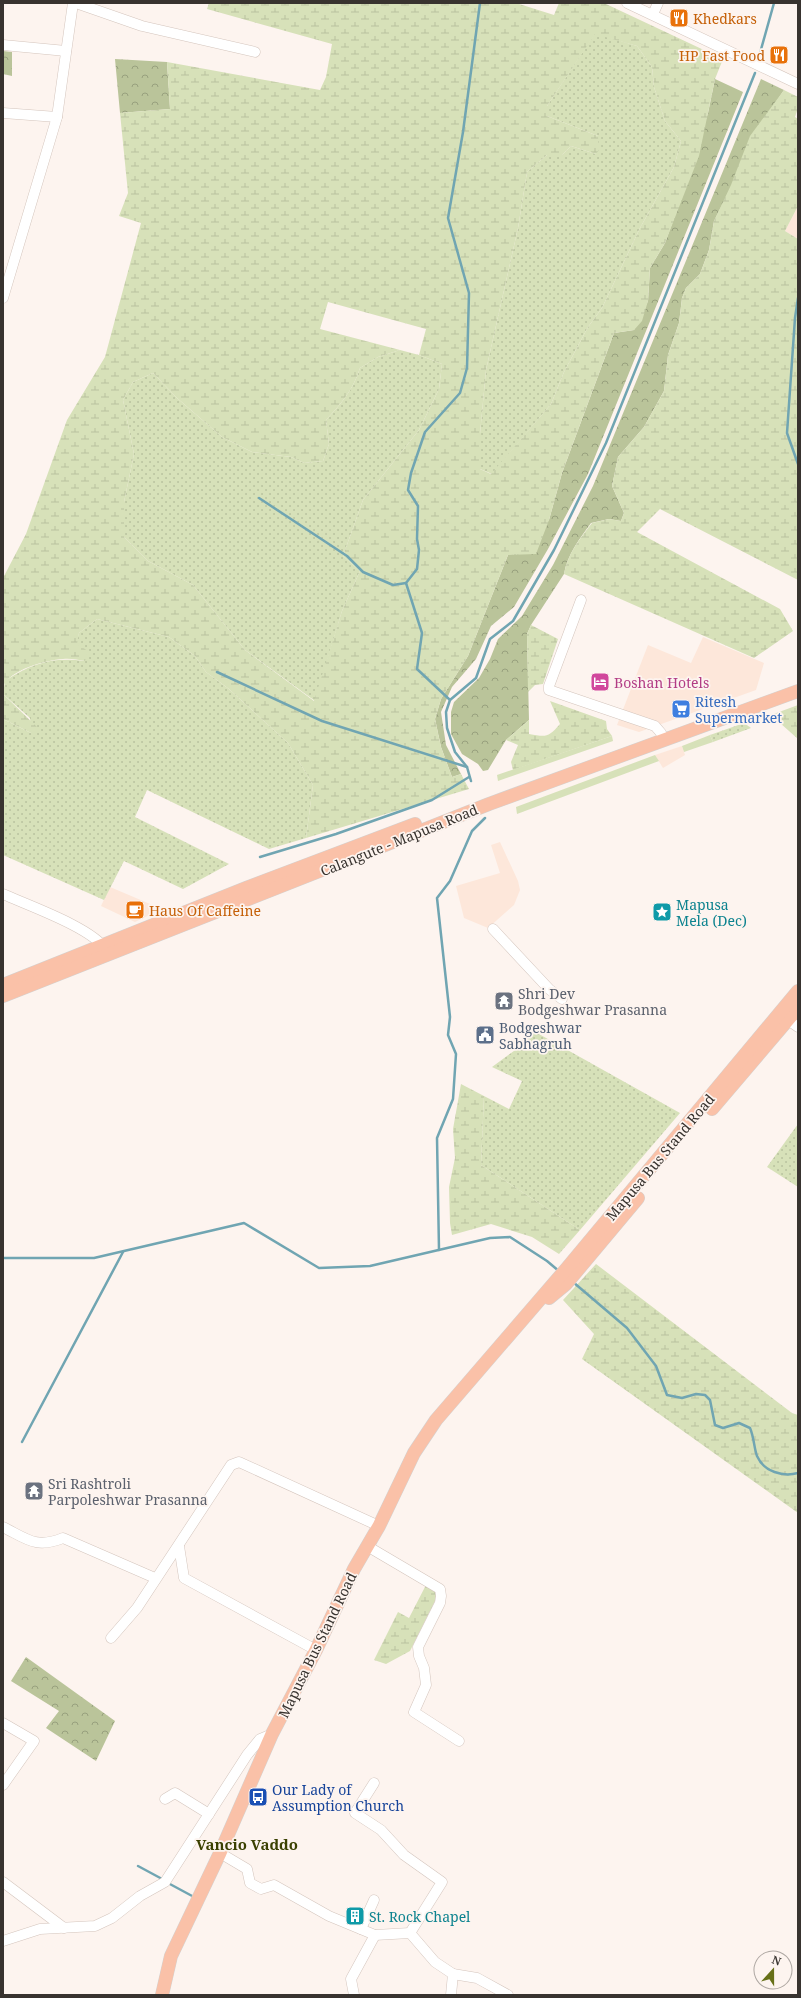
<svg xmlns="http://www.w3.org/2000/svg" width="801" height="1998" viewBox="0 0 801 1998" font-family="'Noto Serif',serif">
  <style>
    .commercial { fill: #fde7da }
    .grass { fill: url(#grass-dots) }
    .forest { fill: url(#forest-crowns) }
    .wetland { fill: url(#wetland-marsh); fill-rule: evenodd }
    .garden { fill: #d7e1b9 }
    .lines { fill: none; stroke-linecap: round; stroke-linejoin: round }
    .stream { stroke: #70a5b2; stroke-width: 2.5 }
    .minor-casing { stroke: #d4c5bd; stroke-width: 11 }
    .major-casing { stroke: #d3d2d1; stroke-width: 14 }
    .minor { stroke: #fff; stroke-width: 10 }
    .major { stroke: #fac1a8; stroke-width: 13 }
    .labels { text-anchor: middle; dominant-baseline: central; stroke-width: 3.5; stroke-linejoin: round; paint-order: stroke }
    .food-label { font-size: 14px; fill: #c56008; stroke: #fdf4ef; text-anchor: start }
    .hotel-label { font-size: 14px; fill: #b23c85; stroke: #fdf4ef; text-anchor: start }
    .shop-label { font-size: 14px; fill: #366cbe; stroke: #fdf4ef; text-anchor: start }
    .street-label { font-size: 14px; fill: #38332f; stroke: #fdf4ef }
    .culture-label { font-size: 14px; fill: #0d838f; stroke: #fdf4ef; text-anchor: start }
    .worship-label { font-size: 14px; fill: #5b616d; stroke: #fdf4ef; text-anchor: start }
    .service-label { font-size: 14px; fill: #4e5e75; stroke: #fdf4ef; text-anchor: start }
    .transit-label { font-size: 14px; fill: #164399; stroke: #fdf4ef; text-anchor: start }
    .neighbourhood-label { font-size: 15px; font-weight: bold; fill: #3a4000; stroke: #fdf4ef }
  </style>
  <defs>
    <pattern id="grass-dots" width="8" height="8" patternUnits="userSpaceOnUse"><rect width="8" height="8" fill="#d7e1b9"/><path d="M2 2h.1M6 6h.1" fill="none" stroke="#b9c29f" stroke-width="1.8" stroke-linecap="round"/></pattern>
    <pattern id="forest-crowns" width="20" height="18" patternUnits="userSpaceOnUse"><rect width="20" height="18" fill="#bac49a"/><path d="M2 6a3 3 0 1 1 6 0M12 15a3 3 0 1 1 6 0" fill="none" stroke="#98a07e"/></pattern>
    <pattern id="wetland-marsh" width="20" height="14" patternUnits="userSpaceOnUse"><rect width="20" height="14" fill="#d7e1b9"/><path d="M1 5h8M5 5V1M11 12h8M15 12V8" fill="none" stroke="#b9c29f"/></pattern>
  </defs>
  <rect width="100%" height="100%" fill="#fdf4ef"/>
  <!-- commercial -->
  <g class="commercial">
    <polygon points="798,206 798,239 785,231"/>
    <polygon points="703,637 764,663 756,690 639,732 617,725 648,645 691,663"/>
    <polygon points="682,746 685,755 663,768 655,755"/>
    <polygon points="500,842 518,881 520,890 514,905 488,928 464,918 456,886 500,873 491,845"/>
    <polygon points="110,887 162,909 135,922 101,906"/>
  </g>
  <!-- grass -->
  <g class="grass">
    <polygon points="595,33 637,46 652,67 654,87 665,121 681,141 674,167 640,228 602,308 588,327 564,372 551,404 492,474 480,469 480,434 486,370 518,228 527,172 547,155 562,155 571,146 596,154 598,136 547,116 547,106"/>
    <path d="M 400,350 L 419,355 L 442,364 L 439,389 L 419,430 L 363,500 L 343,556 L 360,571 L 342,611 L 315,701 L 245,650 L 193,585 L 148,561 L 124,537 L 124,502 L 134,454 L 123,400 L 133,382 L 153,373 L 177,398 L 222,437 L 252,452 L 291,457 L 304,463 L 323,461 L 329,444 L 326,420 C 341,404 353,390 360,368 L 378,357 Z"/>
    <path d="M 97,619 L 169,637 L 195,656 L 206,672 L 229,689 L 288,743 L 313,785 L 306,838 L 269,849 L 147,790 L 135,817 L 229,864 L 183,889 L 124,861 L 104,900 L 3,855 L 3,719 L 31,733 L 30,718 L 3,694 L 5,681 C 33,663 51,657 85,661 L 76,644 L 79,633 Z"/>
    <polygon points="744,723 751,728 713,742 710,735"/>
    <polygon points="530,1029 680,1113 580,1230 481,1165 484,1096 509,1109 522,1081 492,1067 518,1048"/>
    <polygon points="798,1124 798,1187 767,1167"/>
  </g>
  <!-- forest -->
  <g class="forest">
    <polygon points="3,51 12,52 12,76 3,74"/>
    <polygon points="115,59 167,62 170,109 120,113"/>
    <polygon points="715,79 743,92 588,474 548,549 514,607 491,626 476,659 452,687 441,712 446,745 461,774 452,777 441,747 435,719 441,699 468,656 508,555 549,520 562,473 614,333 634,330 648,301 650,268 665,243 677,210 708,113"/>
    <path d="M 761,79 L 784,90 L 768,114 L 714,221 L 709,250 L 700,274 L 686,288 L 682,298 L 679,323 L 668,355 L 664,391 L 644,427 L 618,457 L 612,486 L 624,513 L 621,521 L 609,519 L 591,523 C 580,538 567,555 564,574 L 531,625 L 527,634 L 529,720 L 506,740 L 488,770 L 483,771 L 478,764 L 462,754 L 451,734 L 451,712 L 454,702 L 479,678 L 490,659 L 498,639 L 522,616 L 553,565 L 593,486 Z"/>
    <polygon points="26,1657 115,1721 96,1761 46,1728 59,1711 11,1681"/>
  </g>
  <!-- wetland -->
  <g class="wetland">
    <path d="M 209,3 L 516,3 L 554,15 L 559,3 L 606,4 L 723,59 L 715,79 L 699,156 L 665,243 L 650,268 L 648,301 L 642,321 L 634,330 L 614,333 L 562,473 L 549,520 L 536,554 L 508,555 L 468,656 L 441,699 L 435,719 L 441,747 L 452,777 L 461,774 L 469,789 L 306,838 L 313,785 L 288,743 L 229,689 L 206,672 L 195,656 L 169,637 L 97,619 L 79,633 L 77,644 L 88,651 L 85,661 C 78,660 70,658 63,659 C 46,660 9,670 3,687 L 3,578 L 26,534 L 67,420 L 105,357 L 141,223 L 119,216 L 128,193 L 120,113 L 170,109 L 167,62 L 320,90 L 326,77 L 332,44 L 207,9 ZM 595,34 L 637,46 L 652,67 L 654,87 L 665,121 L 681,141 L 674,167 L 640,228 L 602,308 L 588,327 L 564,372 L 551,404 L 491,474 L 480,469 L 480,434 L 486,370 L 518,228 L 527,172 L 547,155 L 562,155 L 571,146 L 596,154 L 599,150 L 598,136 L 547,116 L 547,106 ZM 328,302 L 426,329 L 419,355 L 442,364 L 439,389 L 419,430 L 363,500 L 343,556 L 360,571 L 342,611 L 314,701 L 245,650 L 193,585 L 148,561 L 124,537 L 124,502 L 134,454 L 123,400 L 133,382 L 153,373 L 177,398 L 222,437 L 252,452 L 291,457 L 304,463 L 323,461 L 329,444 L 326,420 C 341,404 353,390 360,368 L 378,357 L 400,350 L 320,329 Z"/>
    <path d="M 784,90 L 798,97 L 798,108 L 795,117 L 798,119 L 798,206 L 785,231 L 798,239 L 798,580 L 660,509 L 637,532 L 780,609 L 793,631 L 754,658 L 564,574 C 567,555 580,538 592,523 L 609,519 L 621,521 L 624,513 L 612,486 L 618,457 L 644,427 L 664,391 L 668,355 L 679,323 L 682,298 L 686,288 L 700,274 L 709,250 L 714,221 L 731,185 L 750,136 Z"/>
    <polygon points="531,625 558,639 543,684 535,685 528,692 527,634"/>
    <polygon points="3,694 39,729 31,733 3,719"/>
    <path d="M 550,701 L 606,721 L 607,729 L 612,736 L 513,770 L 511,762 L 518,745 L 506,740 L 529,720 L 529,734 C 546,737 548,738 560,724 Z"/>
    <polygon points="798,705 798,739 771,715"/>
    <polygon points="461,1084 484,1096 481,1165 580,1230 559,1254 532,1237 491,1224 452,1235 450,1223 449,1187 455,1158 453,1129"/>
    <polygon points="596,1264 792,1413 798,1415 798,1513 582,1359 594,1334 563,1300"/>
    <polygon points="426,1585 439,1593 410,1651 386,1664 374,1660 398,1612 409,1618"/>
  </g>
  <!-- garden -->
  <g class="garden">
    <polygon points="710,735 713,742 684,752 682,746"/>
    <polygon points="612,736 613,741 498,781 497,775"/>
    <polygon points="655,755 659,761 517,814 516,807"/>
  </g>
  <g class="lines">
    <!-- stream -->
    <g class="stream">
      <polyline points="760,53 774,3"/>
      <polyline points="798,298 795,318 787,433 798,464"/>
      <polyline points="259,498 347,556 363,572 393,585 406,583"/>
      <polyline points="217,672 322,721 467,767"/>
      <polyline points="450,700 417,669 422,633 406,583 417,569 419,550 417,539 418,506 408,490 411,473 425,432 460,393 467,368 469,293 448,218 463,132 480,3"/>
      <polyline points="471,781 467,767 455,752 447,728 446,712 450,700 476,678 490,639 513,621 554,550 606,443 755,73"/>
      <polyline points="260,857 336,834 432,800 469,777"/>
      <polyline points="439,1250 437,1138 453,1099 456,1054 448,1035 450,1017 437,898 450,881 472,831 485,818"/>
      <polyline points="3,1258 94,1258 244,1223 319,1268 370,1266 490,1238 510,1237 547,1261 560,1272"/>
      <path d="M 573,1282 L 627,1328 L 656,1366 L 667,1395 L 682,1398 L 696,1394 L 705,1395 L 710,1400 L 715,1425 L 723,1428 L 739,1423 L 750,1428 C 754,1437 754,1448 757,1456 C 764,1472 783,1477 798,1473"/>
      <polyline points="22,1442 123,1252"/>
      <polyline points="138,1866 164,1880"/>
      <polyline points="168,1883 194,1897"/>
    </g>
    <defs>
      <g id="minor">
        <polyline points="76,3 142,26 255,52"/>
        <polyline points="627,3 798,84"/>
        <polyline points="653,14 658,3"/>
        <polyline points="3,45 66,51"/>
        <polyline points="3,113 57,117"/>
        <polyline points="3,298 57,117 73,3"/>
        <polyline points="581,600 549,686 549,690 655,726 661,733 664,740"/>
        <path d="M 3,894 C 27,905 93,928 106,950"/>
        <polyline points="493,929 549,989 562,999"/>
        <polyline points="782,1016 798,1027"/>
        <path d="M 3,1527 C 27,1539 36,1549 63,1538 L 155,1578"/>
        <polyline points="179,1546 184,1578 316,1650"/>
        <polyline points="367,1546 440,1589 441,1596 440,1603 418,1647 419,1656 424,1668 426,1685 414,1712 459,1741"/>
        <polyline points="111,1638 137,1608 231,1465 239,1462 379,1526"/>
        <polyline points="3,1723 34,1741 3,1785"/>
        <polyline points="374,1783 355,1813 381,1830 404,1855 442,1882 410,1933"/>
        <polyline points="165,1799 175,1793 209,1814"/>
        <polyline points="220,1853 247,1869 250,1883 261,1889 274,1885 329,1916 375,1935 410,1933 435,1962 453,1974 451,1995"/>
        <polyline points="3,1882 64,1928"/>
        <polyline points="361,1929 374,1900"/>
        <polyline points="3,1941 40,1929 95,1926 112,1918 140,1896 165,1882 247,1755 260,1739 272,1734"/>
        <polyline points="453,1974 477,1978 508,1995"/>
        <polyline points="354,1995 351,1979 375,1935"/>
      </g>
      <g id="major">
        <polyline points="3,985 246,888 415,824"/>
        <polyline points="3,996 489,804 798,691"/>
        <polyline points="712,1109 798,1008"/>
        <polyline points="549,1298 566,1284 638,1198"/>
        <polyline points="162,1995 171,1956 220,1853 272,1734 316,1650 354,1569 379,1526 414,1453 436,1420 567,1268 798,991"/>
      </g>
    </defs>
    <!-- minor casing -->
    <use href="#minor" class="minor-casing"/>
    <!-- major casing -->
    <use href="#major" class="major-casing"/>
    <!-- minor -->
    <use href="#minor" class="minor"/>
    <!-- major -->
    <use href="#major" class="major"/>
  </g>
  <!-- icons -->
  <defs>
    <symbol id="restaurant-square" viewBox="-11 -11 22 22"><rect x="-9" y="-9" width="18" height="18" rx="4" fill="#e8710a" stroke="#fdf4ef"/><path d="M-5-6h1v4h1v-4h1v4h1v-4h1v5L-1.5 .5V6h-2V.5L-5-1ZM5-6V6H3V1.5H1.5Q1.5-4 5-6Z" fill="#fff"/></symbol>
    <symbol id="hotel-square" viewBox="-11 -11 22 22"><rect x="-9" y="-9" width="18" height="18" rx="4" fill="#d1479c" stroke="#fdf4ef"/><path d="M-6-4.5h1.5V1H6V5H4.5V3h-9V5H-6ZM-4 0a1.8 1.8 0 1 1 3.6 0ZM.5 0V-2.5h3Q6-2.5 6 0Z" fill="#fff"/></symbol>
    <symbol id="supermarket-square" viewBox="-11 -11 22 22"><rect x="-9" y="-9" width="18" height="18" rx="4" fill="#3f7fe0" stroke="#fdf4ef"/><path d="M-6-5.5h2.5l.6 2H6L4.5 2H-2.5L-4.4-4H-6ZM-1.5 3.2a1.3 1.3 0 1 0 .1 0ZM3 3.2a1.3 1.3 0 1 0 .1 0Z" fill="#fff"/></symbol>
    <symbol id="cafe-square" viewBox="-11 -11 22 22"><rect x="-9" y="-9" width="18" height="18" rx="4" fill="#e8710a" stroke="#fdf4ef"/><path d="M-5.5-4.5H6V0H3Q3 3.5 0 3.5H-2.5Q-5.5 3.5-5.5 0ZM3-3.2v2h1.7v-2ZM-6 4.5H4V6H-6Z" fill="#fff"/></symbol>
    <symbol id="sight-square" viewBox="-11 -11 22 22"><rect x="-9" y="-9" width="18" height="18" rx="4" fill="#0f9aa8" stroke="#fdf4ef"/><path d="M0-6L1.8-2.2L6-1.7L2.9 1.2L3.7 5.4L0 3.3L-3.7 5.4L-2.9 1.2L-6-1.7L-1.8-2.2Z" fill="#fff"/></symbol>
    <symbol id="temple-square" viewBox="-11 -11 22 22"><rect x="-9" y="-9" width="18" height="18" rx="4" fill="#6b7280" stroke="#fdf4ef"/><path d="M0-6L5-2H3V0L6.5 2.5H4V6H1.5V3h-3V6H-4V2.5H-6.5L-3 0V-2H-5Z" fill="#fff"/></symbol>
    <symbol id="civic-square" viewBox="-11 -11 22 22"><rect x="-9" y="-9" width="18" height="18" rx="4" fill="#5c6f8a" stroke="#fdf4ef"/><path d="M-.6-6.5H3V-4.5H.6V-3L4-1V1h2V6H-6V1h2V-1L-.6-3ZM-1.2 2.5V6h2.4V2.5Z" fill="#fff"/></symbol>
    <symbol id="bus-square" viewBox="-11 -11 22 22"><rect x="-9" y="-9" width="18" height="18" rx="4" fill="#1a4fb4" stroke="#fdf4ef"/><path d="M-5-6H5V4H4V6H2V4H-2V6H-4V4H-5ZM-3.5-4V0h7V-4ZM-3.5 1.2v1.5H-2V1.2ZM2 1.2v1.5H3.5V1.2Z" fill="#fff"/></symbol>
    <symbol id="building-square" viewBox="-11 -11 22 22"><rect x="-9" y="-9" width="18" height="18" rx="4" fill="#0f9aa8" stroke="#fdf4ef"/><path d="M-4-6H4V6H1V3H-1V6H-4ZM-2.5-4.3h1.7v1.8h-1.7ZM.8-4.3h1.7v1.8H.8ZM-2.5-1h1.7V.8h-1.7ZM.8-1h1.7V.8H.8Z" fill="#fff"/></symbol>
  </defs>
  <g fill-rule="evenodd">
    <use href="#restaurant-square" x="668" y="7" width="22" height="22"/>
    <use href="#restaurant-square" x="768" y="44" width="22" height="22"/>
    <use href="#hotel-square" x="589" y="671" width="22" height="22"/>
    <use href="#supermarket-square" x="670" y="698" width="22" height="22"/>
    <use href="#cafe-square" x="124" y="899" width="22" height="22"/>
    <use href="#sight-square" x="651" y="901" width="22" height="22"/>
    <use href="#temple-square" x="493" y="990" width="22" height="22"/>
    <use href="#civic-square" x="474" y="1024" width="22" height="22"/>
    <use href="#temple-square" x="23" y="1480" width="22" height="22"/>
    <use href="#bus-square" x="247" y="1786" width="22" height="22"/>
    <use href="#building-square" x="344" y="1905" width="22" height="22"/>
  </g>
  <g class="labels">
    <!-- food labels -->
    <g class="food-label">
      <text x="693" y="18">Khedkars</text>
      <text x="765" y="55" text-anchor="end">HP Fast Food</text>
      <text x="149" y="910">Haus Of Caffeine</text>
    </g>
    <!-- hotel labels -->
    <g class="hotel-label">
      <text x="614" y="682">Boshan Hotels</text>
    </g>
    <!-- shop labels -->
    <g class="shop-label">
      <text x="695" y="701">Ritesh<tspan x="695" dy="16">Supermarket</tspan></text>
    </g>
    <!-- street labels -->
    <g class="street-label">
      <text transform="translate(399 840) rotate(-22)">Calangute - Mapusa Road</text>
      <text transform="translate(660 1157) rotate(-50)">Mapusa Bus Stand Road</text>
      <text transform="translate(317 1645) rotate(-64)">Mapusa Bus Stand Road</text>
    </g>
    <!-- culture labels -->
    <g class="culture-label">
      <text x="676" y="904">Mapusa<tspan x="676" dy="16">Mela (Dec)</tspan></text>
      <text x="369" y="1916">St. Rock Chapel</text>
    </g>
    <!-- worship labels -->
    <g class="worship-label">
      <text x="518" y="993">Shri Dev<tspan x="518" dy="16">Bodgeshwar Prasanna</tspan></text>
      <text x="48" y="1483">Sri Rashtroli<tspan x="48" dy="16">Parpoleshwar Prasanna</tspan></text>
    </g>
    <!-- service labels -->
    <g class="service-label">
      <text x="499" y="1027">Bodgeshwar<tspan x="499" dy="16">Sabhagruh</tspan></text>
    </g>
    <!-- transit labels -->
    <g class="transit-label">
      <text x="272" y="1789">Our Lady of<tspan x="272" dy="16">Assumption Church</tspan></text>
    </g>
    <!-- neighbourhood labels -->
    <g class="neighbourhood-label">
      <text x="247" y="1844">Vancio Vaddo</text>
    </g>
  </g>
  <!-- border -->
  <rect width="801" height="1998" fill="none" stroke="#38332f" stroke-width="8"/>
  <!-- north arrow -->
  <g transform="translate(773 1970) rotate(21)"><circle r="19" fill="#fdf4ef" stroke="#aea7a2"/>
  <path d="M0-3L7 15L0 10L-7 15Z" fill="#677018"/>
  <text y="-6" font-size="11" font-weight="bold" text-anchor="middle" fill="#38332f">N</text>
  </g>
</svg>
